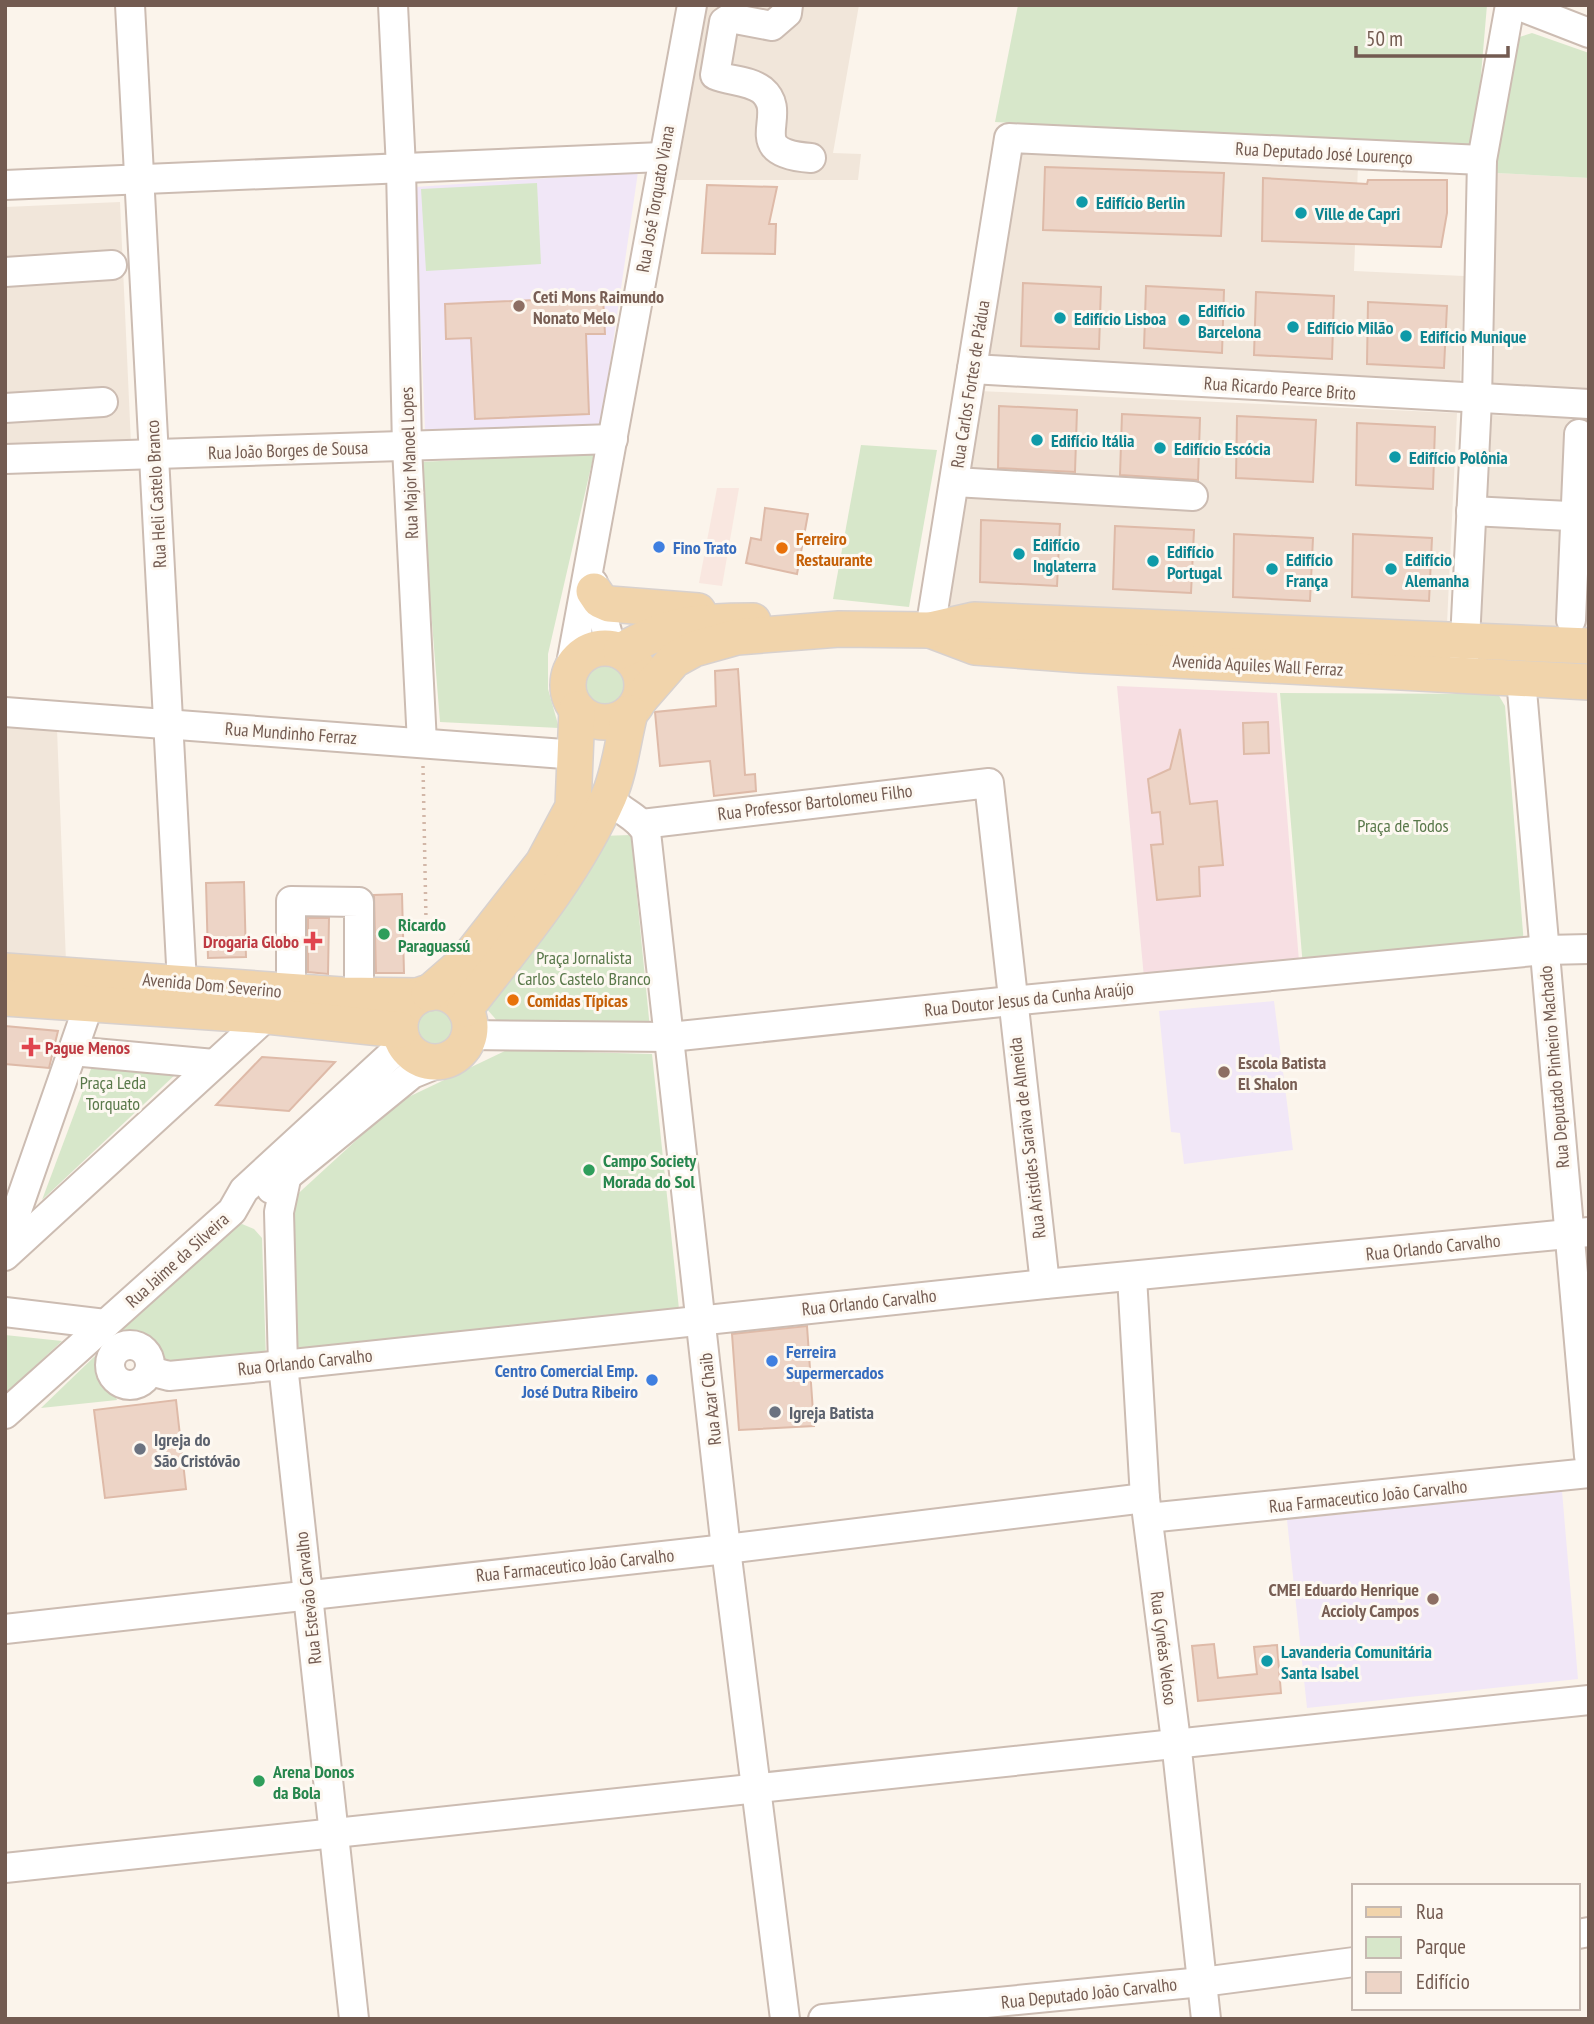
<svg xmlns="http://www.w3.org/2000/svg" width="1594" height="2024" viewBox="0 0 1594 2024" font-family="'PT Sans Narrow',sans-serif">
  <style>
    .residential { fill: #f1e6da }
    .commercial { fill: #f9e7e0 }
    .education { fill: #f1e7f7 }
    .medical { fill: #f7dfe3 }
    .green { fill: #d7e7ca }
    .building { fill: #edd4c6; stroke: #debaa8; stroke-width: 2 }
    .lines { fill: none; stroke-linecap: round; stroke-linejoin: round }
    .minor-casing { stroke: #ccbcb2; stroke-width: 32 }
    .major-casing { stroke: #d8d1ce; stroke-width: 38 }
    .path { stroke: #d2b7a8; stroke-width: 3.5; stroke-dasharray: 2 5; stroke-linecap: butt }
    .minor { stroke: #fff; stroke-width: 28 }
    .major { stroke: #f1d4ab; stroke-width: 35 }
    .culture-dot { fill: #0f9aa8; stroke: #fdf8f1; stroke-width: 2.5 }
    .education-dot { fill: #8d6e63; stroke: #fdf8f1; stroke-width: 2.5 }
    .shop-dot { fill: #3f7fe0; stroke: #fdf8f1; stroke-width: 2.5 }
    .food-dot { fill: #e8710a; stroke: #fdf8f1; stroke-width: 2.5 }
    .leisure-dot { fill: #2e9e5b; stroke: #fdf8f1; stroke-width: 2.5 }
    .health-dot { fill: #e0444e; stroke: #fdf8f1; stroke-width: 2.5 }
    .worship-dot { fill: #6b7280; stroke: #fdf8f1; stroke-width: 2.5 }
    .labels { text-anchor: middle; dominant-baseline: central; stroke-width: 6; stroke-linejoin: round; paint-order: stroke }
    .street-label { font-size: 18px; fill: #735b51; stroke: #fdf8f1 }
    .culture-label { font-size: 18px; font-weight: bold; fill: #0d838f; stroke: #fdf8f1; text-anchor: start }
    .education-label { font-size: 18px; font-weight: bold; fill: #785e54; stroke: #fdf8f1; text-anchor: start }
    .food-label { font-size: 18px; font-weight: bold; fill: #c56008; stroke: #fdf8f1; text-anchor: start }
    .shop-label { font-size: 18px; font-weight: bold; fill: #366cbe; stroke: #fdf8f1; text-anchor: start }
    .park-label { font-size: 18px; fill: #59784a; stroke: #fdf8f1 }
    .leisure-label { font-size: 18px; font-weight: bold; fill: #27864d; stroke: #fdf8f1; text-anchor: start }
    .health-label { font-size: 18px; font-weight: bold; fill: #be3a42; stroke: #fdf8f1; text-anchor: end }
    .worship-label { font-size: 18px; font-weight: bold; fill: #5b616d; stroke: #fdf8f1; text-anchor: start }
  </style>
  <rect width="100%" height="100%" fill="#fbf4eb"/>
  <!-- residential -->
  <g class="residential">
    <polygon points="707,5 859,5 833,153 861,154 858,180 676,180"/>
    <polygon points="1021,150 1358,165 1354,271 1464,276 1460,385 988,359"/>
    <polygon points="1496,173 1589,178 1589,391 1489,388"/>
    <polygon points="120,202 131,444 5,450 5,207"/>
    <polygon points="979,391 1457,413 1447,624 946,607"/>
    <polygon points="1490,415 1589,419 1589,632 1478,626"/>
    <polygon points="5,726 57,729 66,962 5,958"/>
  </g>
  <!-- commercial -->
  <polygon class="commercial" points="717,488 739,488 722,586 699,583"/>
  <!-- education -->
  <g class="education">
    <polygon points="638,172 601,425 425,430 415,187"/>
    <polygon points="1274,1001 1293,1150 1184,1164 1180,1133 1171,1132 1159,1011"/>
    <polygon points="1562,1491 1578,1679 1307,1708 1287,1520"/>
  </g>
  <!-- medical -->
  <polygon class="medical" points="1117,686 1277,693 1299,961 1144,978"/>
  <!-- green -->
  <g class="green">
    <polygon points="1018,5 1487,5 1476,133 1468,147 995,122"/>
    <polygon points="1532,33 1589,53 1589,178 1496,173 1513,39"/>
    <polygon points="537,183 541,264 426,271 421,189"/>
    <polygon points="861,445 937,450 909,607 833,599"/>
    <polygon points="594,454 548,654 548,689 559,728 440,722 419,462"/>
    <circle cx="605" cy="685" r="25"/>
    <polygon points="1280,693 1498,694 1505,706 1524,945 1303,967"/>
    <polygon points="631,835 650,1029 499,1023 486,1008 600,836"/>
    <circle cx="435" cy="1028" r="25"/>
    <polygon points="507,1050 652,1054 679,1309 292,1354 290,1201 398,1102"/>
    <polygon points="94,1061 178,1072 42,1200"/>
    <path d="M 242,1224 L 254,1229 L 262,1238 L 266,1359 L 166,1371 C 158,1362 154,1347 141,1342 C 121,1333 97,1350 100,1372 C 102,1385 113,1389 117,1400 L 41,1408 L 229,1227 Z"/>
    <polygon points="5,1335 62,1341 5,1394"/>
  </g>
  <!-- building -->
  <g class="building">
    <polygon points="1045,167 1224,173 1221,236 1043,230"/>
    <polygon points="1263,178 1367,184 1368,180 1447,180 1447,213 1441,247 1262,241"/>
    <polygon points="707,185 777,187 769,224 776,224 775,254 702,253"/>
    <polygon points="1023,283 1101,287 1099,349 1021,346"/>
    <polygon points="1146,286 1224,290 1222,353 1144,348"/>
    <polygon points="1256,292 1334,296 1332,359 1254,355"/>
    <polygon points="603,297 605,334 586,334 589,414 475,419 471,338 446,339 445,304"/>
    <polygon points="1368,302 1447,306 1444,368 1367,364"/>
    <polygon points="999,406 1077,410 1075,472 998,468"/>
    <polygon points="1122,414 1200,418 1198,480 1120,475"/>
    <polygon points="1237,416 1316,420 1313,482 1236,478"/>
    <polygon points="1357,423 1435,427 1433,489 1356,485"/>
    <polygon points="765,508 808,514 797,574 746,563 751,538 761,540"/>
    <polygon points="981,520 1060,524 1057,586 980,582"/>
    <polygon points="1115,526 1194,530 1191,593 1113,589"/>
    <polygon points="1234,534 1313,538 1310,601 1233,597"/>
    <polygon points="1353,534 1432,538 1429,601 1352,597"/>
    <polygon points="738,669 745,775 755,774 756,791 714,796 710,761 660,766 655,712 716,706 715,671"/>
    <polygon points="1268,722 1269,753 1244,754 1243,723"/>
    <polygon points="1180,729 1190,804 1217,801 1223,865 1199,867 1200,896 1157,900 1151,845 1163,844 1160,812 1152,813 1148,779 1170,769"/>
    <polygon points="244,882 246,957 208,958 206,883"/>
    <polygon points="402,894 404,973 376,973 374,895"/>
    <polygon points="308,918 329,918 328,974 308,972"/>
    <polygon points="5,1026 58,1031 49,1068 5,1064"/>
    <polygon points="262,1057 335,1062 289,1111 216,1105"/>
    <polygon points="807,1326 814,1426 739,1430 732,1334"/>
    <polygon points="176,1400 186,1489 105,1498 94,1410"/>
    <polygon points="1214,1644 1218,1678 1257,1674 1254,1647 1277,1645 1281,1693 1198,1701 1192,1646"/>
  </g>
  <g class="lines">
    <defs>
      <g id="minor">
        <polyline points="130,5 183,1002"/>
        <polyline points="393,5 401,168 407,447 422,743"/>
        <path d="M 788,5 L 787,13 L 772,26 L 730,18 L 724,22 L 715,75 C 729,81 749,80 762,90 C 792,115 739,153 811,158"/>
        <polyline points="1517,5 1589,33"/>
        <polyline points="5,185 662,157"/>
        <polyline points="5,272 112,265"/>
        <polyline points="972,369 1589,404"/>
        <polyline points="5,408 103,402"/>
        <polyline points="5,459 613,439"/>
        <polyline points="955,482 1193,496"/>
        <polyline points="1471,511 1589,517"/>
        <polyline points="593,583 612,649"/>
        <polyline points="1571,620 1579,434"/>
        <polyline points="930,630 1009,138 1482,160"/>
        <polyline points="1464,660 1477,400 1482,160 1510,5"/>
        <polyline points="569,675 692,5"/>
        <polyline points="1521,679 1589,1456"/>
        <polyline points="5,712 577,755"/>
        <path d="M 609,796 C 619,813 637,814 646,832 L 726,1549 L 785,2019"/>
        <polyline points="642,824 989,783 1045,1284"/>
        <polyline points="291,992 291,901 359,902 359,996"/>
        <polyline points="469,1035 670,1037 1011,1001 1545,950 1589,949"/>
        <polyline points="72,1051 214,1064"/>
        <polyline points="286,1179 279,1212 283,1365 354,2019"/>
        <polyline points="271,1189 412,1074 444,1061"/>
        <polyline points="5,1245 89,1004"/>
        <polyline points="5,1256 267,1016"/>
        <polyline points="1132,1277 1145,1498 1176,1741 1206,2019"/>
        <polyline points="5,1312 105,1324"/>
        <circle cx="130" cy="1365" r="20"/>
        <polyline points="150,1371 169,1376 283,1365 1045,1284 1589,1232"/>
        <polyline points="5,1414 232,1211 244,1190 404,1043"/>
        <polyline points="1148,1518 1589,1473"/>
        <polyline points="5,1629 726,1549 1145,1498"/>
        <polyline points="5,1868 1589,1700"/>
        <polyline points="1578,1934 1589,1932"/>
        <polyline points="823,2019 1202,1982 1354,1962"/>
      </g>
      <g id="major">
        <polyline points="594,591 600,600 609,604 698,611"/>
        <polyline points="930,630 975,647 1081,655 1589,682"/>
        <circle cx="605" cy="685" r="37"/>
        <path d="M 621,651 C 670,623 697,621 753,621"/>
        <polyline points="640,699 674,660 694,649 737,637 839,629 930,630 974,620 1589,646"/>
        <polyline points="5,971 342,995 419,996"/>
        <circle cx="435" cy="1027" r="35"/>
        <polyline points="429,993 467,960 543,863 573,807 577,709"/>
        <polyline points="5,998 267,1016 400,1030"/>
        <path d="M 465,1009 C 518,941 574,876 609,796 C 620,771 623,739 630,713"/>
      </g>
    </defs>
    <!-- minor casing -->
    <use href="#minor" class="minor-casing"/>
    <!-- major casing -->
    <use href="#major" class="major-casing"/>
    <!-- path -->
    <polyline class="path" points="423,766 426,920"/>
    <!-- minor -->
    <use href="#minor" class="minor"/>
    <!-- major -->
    <use href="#major" class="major"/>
  </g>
  <!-- markers -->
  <g class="culture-dot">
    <circle cx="1082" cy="202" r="7"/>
    <circle cx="1301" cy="213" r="7"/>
    <circle cx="1060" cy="318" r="7"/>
    <circle cx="1184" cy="320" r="7"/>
    <circle cx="1293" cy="327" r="7"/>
    <circle cx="1406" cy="336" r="7"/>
    <circle cx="1037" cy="440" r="7"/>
    <circle cx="1160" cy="448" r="7"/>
    <circle cx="1395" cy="457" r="7"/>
    <circle cx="1019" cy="554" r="7"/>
    <circle cx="1153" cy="561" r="7"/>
    <circle cx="1272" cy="569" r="7"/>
    <circle cx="1391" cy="569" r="7"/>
    <circle cx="1267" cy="1661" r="7"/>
  </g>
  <g class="education-dot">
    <circle cx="519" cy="306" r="7"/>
    <circle cx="1224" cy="1072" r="7"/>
    <circle cx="1433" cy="1599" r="7"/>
  </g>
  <g class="shop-dot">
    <circle cx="659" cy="547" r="7"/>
    <circle cx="772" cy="1361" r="7"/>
    <circle cx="652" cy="1380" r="7"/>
  </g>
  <g class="food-dot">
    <circle cx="782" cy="548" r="7"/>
    <circle cx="513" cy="1000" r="7"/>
  </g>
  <g class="leisure-dot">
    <circle cx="384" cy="934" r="7"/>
    <circle cx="589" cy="1170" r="7"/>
    <circle cx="259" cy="1781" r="7"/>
  </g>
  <g class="health-dot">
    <path d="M309.5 930.5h7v7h7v7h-7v7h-7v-7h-7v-7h7z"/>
    <path d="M27.5 1036.5h7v7h7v7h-7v7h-7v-7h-7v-7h7z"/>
  </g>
  <g class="worship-dot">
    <circle cx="775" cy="1412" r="7"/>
    <circle cx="140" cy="1449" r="7"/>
  </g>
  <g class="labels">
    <!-- street labels -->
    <g class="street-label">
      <text transform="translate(1324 153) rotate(3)">Rua Deputado José Lourenço</text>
      <text transform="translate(655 199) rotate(-80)">Rua José Torquato Viana</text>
      <text transform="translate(970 384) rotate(-81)">Rua Carlos Fortes de Pádua</text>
      <text transform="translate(1280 388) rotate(4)">Rua Ricardo Pearce Brito</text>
      <text transform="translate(288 450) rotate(-2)">Rua João Borges de Sousa</text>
      <text transform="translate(409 463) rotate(-92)">Rua Major Manoel Lopes</text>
      <text transform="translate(156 494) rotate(-93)">Rua Heli Castelo Branco</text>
      <text transform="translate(1258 665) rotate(3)">Avenida Aquiles Wall Ferraz</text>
      <text transform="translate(291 733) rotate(4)">Rua Mundinho Ferraz</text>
      <text transform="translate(815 802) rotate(-7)">Rua Professor Bartolomeu Filho</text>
      <text transform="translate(212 985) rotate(5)">Avenida Dom Severino</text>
      <text transform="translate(1029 999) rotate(-6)">Rua Doutor Jesus da Cunha Araújo</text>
      <text transform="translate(1554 1067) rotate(-95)">Rua Deputado Pinheiro Machado</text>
      <text transform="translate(1027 1138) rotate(-97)">Rua Aristides Saraiva de Almeida</text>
      <text transform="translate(1433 1247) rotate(-6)">Rua Orlando Carvalho</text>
      <text transform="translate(177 1260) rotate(-42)">Rua Jaime da Silveira</text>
      <text transform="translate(869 1302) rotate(-6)">Rua Orlando Carvalho</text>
      <text transform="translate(305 1362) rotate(-6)">Rua Orlando Carvalho</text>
      <text transform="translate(710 1399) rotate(-96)">Rua Azar Chaib</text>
      <text transform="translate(1368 1496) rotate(-6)">Rua Farmaceutico João Carvalho</text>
      <text transform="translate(575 1565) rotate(-6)">Rua Farmaceutico João Carvalho</text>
      <text transform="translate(308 1598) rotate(-96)">Rua Estevão Carvalho</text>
      <text transform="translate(1164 1648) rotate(83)">Rua Cynéas Veloso</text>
      <text transform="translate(1089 1993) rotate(-6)">Rua Deputado João Carvalho</text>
    </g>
    <!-- culture labels -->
    <g class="culture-label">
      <text x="1096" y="202">Edifício Berlin</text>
      <text x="1315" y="213">Ville de Capri</text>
      <text x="1198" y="310">Edifício<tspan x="1198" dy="21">Barcelona</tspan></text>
      <text x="1074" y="318">Edifício Lisboa</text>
      <text x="1307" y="327">Edifício Milão</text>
      <text x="1420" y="336">Edifício Munique</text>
      <text x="1051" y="440">Edifício Itália</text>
      <text x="1174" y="448">Edifício Escócia</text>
      <text x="1409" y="457">Edifício Polônia</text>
      <text x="1033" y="544">Edifício<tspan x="1033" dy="21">Inglaterra</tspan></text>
      <text x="1167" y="551">Edifício<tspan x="1167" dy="21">Portugal</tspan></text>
      <text x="1286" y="559">Edifício<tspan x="1286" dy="21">França</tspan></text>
      <text x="1405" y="559">Edifício<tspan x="1405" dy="21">Alemanha</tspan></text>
      <text x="1281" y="1651">Lavanderia Comunitária<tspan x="1281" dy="21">Santa Isabel</tspan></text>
    </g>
    <!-- education labels -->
    <g class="education-label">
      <text x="533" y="296">Ceti Mons Raimundo<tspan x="533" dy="21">Nonato Melo</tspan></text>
      <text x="1238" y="1062">Escola Batista<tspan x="1238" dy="21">El Shalon</tspan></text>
      <text x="1419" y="1589" text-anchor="end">CMEI Eduardo Henrique<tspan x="1419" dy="21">Accioly Campos</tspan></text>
    </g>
    <!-- food labels -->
    <g class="food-label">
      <text x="796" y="538">Ferreiro<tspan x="796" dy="21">Restaurante</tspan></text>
      <text x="527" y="1000">Comidas Típicas</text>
    </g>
    <!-- shop labels -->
    <g class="shop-label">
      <text x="673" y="547">Fino Trato</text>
      <text x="786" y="1351">Ferreira<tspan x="786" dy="21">Supermercados</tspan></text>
      <text x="638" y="1370" text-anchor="end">Centro Comercial Emp.<tspan x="638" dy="21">José Dutra Ribeiro</tspan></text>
    </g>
    <!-- park labels -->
    <g class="park-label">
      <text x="1403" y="825">Praça de Todos</text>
      <text x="584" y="957">Praça Jornalista<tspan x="584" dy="21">Carlos Castelo Branco</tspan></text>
      <text x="113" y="1082">Praça Leda<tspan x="113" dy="21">Torquato</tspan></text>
    </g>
    <!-- leisure labels -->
    <g class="leisure-label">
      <text x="398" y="924">Ricardo<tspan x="398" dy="21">Paraguassú</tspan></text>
      <text x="603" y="1160">Campo Society<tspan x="603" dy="21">Morada do Sol</tspan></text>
      <text x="273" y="1771">Arena Donos<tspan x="273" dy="21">da Bola</tspan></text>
    </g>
    <!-- health labels -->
    <g class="health-label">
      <text x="299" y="941">Drogaria Globo</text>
      <text x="45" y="1047" text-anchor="start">Pague Menos</text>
    </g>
    <!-- worship labels -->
    <g class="worship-label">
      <text x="789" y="1412">Igreja Batista</text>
      <text x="154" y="1439">Igreja do<tspan x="154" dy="21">São Cristóvão</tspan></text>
    </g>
  </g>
  <!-- border -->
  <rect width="1594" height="2024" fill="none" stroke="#735b51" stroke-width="14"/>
  <!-- legend -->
  <rect x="1352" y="1884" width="228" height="126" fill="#fdf8f1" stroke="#c6b9b1" stroke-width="2"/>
  <rect x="1366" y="1907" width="35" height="10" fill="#f1d4ab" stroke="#c6b9b1" stroke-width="2"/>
  <text x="1416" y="1919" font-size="21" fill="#735b51">Rua</text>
  <rect x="1366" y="1937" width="35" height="21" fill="#d7e7ca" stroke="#c6b9b1" stroke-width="2"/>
  <text x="1416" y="1954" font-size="21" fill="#735b51">Parque</text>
  <rect x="1366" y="1972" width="35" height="21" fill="#edd4c6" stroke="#c6b9b1" stroke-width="2"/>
  <text x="1416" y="1989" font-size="21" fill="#735b51">Edifício</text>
  <!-- scale -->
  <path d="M1356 46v10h152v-10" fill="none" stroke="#735b51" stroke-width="3.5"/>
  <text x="1366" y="46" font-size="21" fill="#735b51" stroke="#fdf8f1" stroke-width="5" paint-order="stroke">50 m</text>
</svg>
